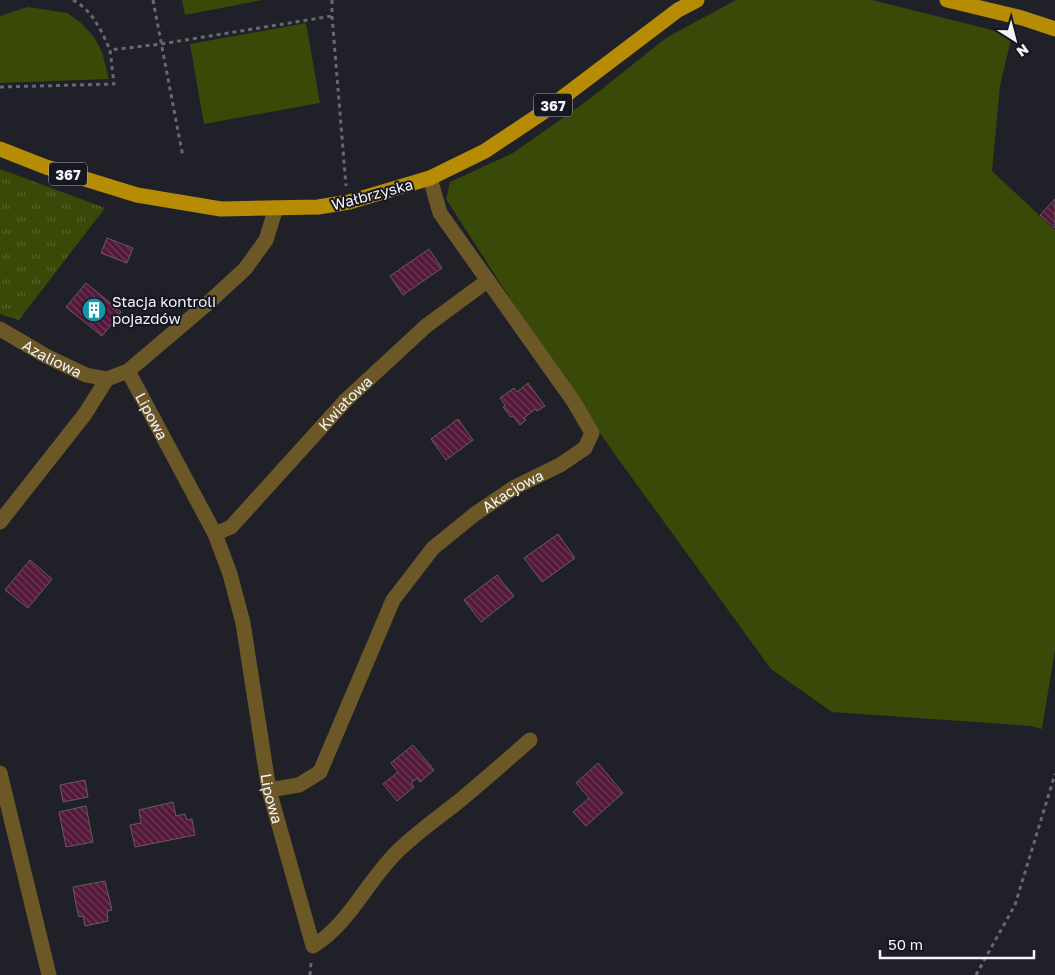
<svg xmlns="http://www.w3.org/2000/svg" width="1055" height="975" viewBox="0 0 1055 975" font-family="'Golos Text',sans-serif">
  <style>
    .grass { fill: url(#grass-tufts) }
    .garden { fill: #394907 }
    .building { fill: url(#building-back-hatch); stroke: #675b60 }
    .lines { fill: none; stroke-linecap: round; stroke-linejoin: round }
    .path { stroke: #686870; stroke-width: 3; stroke-dasharray: 4 4; stroke-linecap: butt }
    .street { stroke: #6c5727; stroke-width: 15 }
    .primary { stroke: #b78c05; stroke-width: 15 }
    .labels { text-anchor: middle; dominant-baseline: central; stroke-width: 4; stroke-linejoin: round; paint-order: stroke }
    .shield { fill: #161720; stroke: #b1b1b9; stroke-width: 1 }
    .shield-label { font-size: 14px; font-weight: bold; fill: #f3f3fa }
    .street-label { font-size: 15px; fill: #f3f3fa; stroke: #161720 }
    .poi-label { font-size: 15px; fill: #f3f3fa; stroke: #161720; text-anchor: start }
  </style>
  <defs>
    <pattern id="grass-tufts" width="24" height="20" patternUnits="userSpaceOnUse" patternTransform="scale(1.25)"><rect width="24" height="20" fill="#394907"/><path d="M3 7l-1-3M5 7V3M7 7l1-3M15 17l-1-3M17 17v-4M19 17l1-3" fill="none" stroke="#56642c"/></pattern>
    <pattern id="building-back-hatch" width="6" height="6" patternUnits="userSpaceOnUse" patternTransform="scale(1.25)"><rect width="6" height="6" fill="#54183b"/><path d="M-1 5l2 2M0 0l6 6M5-1l2 2" fill="none" stroke="#6d3a58"/></pattern>
  </defs>
  <rect width="100%" height="100%" fill="#202029"/>
  <!-- grass -->
  <polygon class="grass" points="0,169 105,208 19,320 0,314"/>
  <!-- garden -->
  <g class="garden">
    <polygon points="182,0 262,0 185,15"/>
    <polygon points="736,0 872,0 1012,35 1000,86 992,171 1055,230 1055,649 1042,729 1031,726 832,712 771,669 616,456 553,365 446,199 450,182 513,153 587,101 666,38"/>
    <polygon points="28,7 67,13 81,23 94,37 102,52 109,79 0,83 0,16"/>
    <polygon points="306,23 320,103 204,124 190,44"/>
  </g>
  <!-- building -->
  <g class="building">
    <polygon points="1055,199 1055,228 1040,215"/>
    <polygon points="107,238 133,248 127,263 101,253"/>
    <polygon points="429,249 442,268 403,295 390,276"/>
    <polygon points="86,283 121,312 102,336 66,307"/>
    <polygon points="528,383 545,406 537,411 535,409 524,418 526,420 520,425 513,416 511,417 503,407 505,405 500,398 514,388 517,392"/>
    <polygon points="458,419 473,440 446,460 431,439"/>
    <polygon points="558,534 575,558 542,582 524,558"/>
    <polygon points="30,560 52,579 28,608 5,590"/>
    <polygon points="497,575 514,596 481,622 464,600"/>
    <polygon points="413,745 434,770 420,782 417,778 411,783 414,787 397,801 383,784 398,772 391,763"/>
    <polygon points="598,763 623,793 586,826 573,812 589,798 576,783"/>
    <polygon points="85,780 88,797 63,802 60,785"/>
    <polygon points="173,802 176,816 185,814 187,820 192,819 195,835 135,847 130,825 141,823 139,810"/>
    <polygon points="86,806 93,842 66,847 59,812"/>
    <polygon points="105,881 112,910 107,911 108,921 85,926 83,916 79,917 76,905 73,887"/>
  </g>
  <g class="lines">
    <!-- path -->
    <g class="path">
      <path d="M 73,0 C 93,11 101,30 110,50"/>
      <polyline points="153,0 183,157"/>
      <polyline points="332,0 332,16 346,186"/>
      <polyline points="0,87 114,84 110,50 161,44 332,16"/>
      <polyline points="310,975 311,963"/>
      <polyline points="976,975 1015,905 1055,774"/>
    </g>
    <!-- street -->
    <g class="street">
      <path id="s1" d="M 0,329 L 46,356 L 86,375 L 107,379"/>
      <path id="s2" d="M 128,371 L 215,534 L 230,574 L 243,623 L 269,790 L 313,946 C 351,923 368,878 401,848 C 419,831 439,817 458,802 C 482,782 506,761 530,740"/>
      <polyline points="0,522 85,414 107,379 128,371 207,304 245,269 266,240 276,208"/>
      <path id="s3" d="M 215,534 L 231,527 L 346,400 L 426,326 L 487,281"/>
      <polyline points="0,773 49,975"/>
      <path id="s4" d="M 269,790 L 299,785 L 320,772 L 393,600 L 433,548 L 475,514 L 515,487 L 560,465 L 585,448 L 592,433 L 574,402 L 440,213 L 430,178"/>
    </g>
    <!-- primary -->
    <g class="primary">
      <polyline points="947,0 1022,18 1055,29"/>
      <polyline points="0,149 46,167 137,195 221,209 318,207 349,202 430,178 485,151 542,113 678,10 697,0"/>
    </g>
  </g>
  <!-- icons -->
  <defs>
    <symbol id="building-disc" viewBox="-11 -11 22 22"><circle r="9.5" fill="#0f9aa8" stroke="#161720"/><path d="M-4-6H4V6H1V3H-1V6H-4ZM-2.5-4.3h1.7v1.8h-1.7ZM.8-4.3h1.7v1.8H.8ZM-2.5-1h1.7V.8h-1.7ZM.8-1h1.7V.8H.8Z" fill="#fff"/></symbol>
  </defs>
  <g fill-rule="evenodd">
    <use href="#building-disc" x="80" y="296" width="28" height="28"/>
  </g>
  <g class="labels">
    <!-- shield labels -->
    <g class="shield">
      <rect x="534" y="93.5" width="38" height="23" rx="4"/>
      <rect x="49" y="162.5" width="38" height="23" rx="4"/>
    </g>
    <g class="shield-label">
      <text x="553" y="105">367</text>
      <text x="68" y="174">367</text>
    </g>
    <!-- street labels -->
    <g class="street-label">
      <text transform="translate(372 194) rotate(-15)">Wałbrzyska</text>
      <text stroke="none"><textPath href="#s1" startOffset="60">Azaliowa</textPath></text>
      <text stroke="none"><textPath href="#s3" startOffset="186">Kwiatowa</textPath></text>
      <text stroke="none"><textPath href="#s2" startOffset="51">Lipowa</textPath></text>
      <text stroke="none"><textPath href="#s4" startOffset="406">Akacjowa</textPath></text>
      <text stroke="none"><textPath href="#s2" startOffset="456">Lipowa</textPath></text>
    </g>
    <!-- poi labels -->
    <g class="poi-label">
      <text x="112" y="301">Stacja kontroli<tspan x="112" dy="17">pojazdów</tspan></text>
    </g>
  </g>
  <!-- north arrow -->
  <g transform="translate(1015 40) rotate(144)" stroke="#161720" stroke-width="4" paint-order="stroke">
  <path d="M0-4L9 19L0 12L-9 19Z" fill="#f3f3fa"/>
  <text y="-8" font-size="14" font-weight="bold" text-anchor="middle" fill="#f3f3fa">N</text>
  </g>
  <!-- scale -->
  <path d="M880 950v8h154v-8" fill="none" stroke="#f3f3fa" stroke-width="2.5"/>
  <text x="888" y="950" font-size="15" fill="#f3f3fa" stroke="#161720" stroke-width="4" paint-order="stroke">50 m</text>
</svg>
